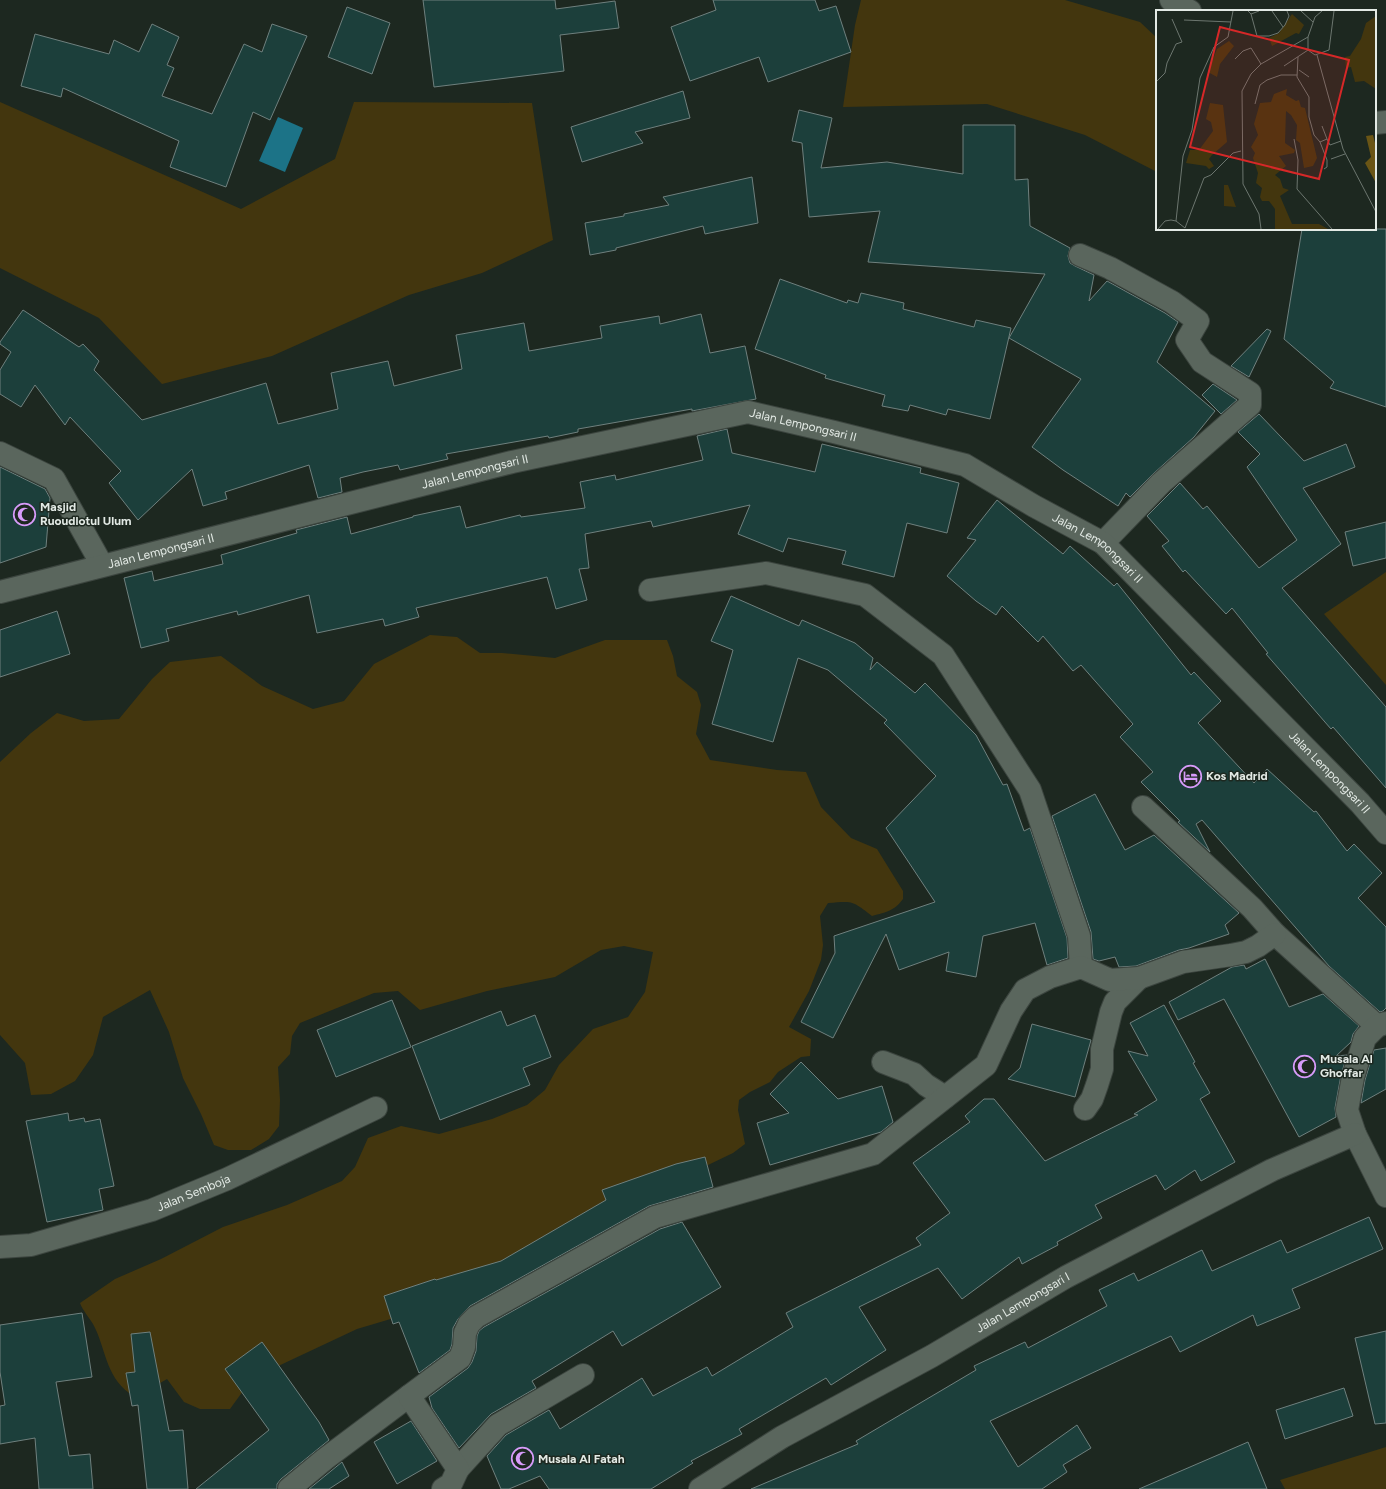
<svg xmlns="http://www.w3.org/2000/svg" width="1386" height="1489" viewBox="0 0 1386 1489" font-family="Figtree,sans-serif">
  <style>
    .green { fill: #43360e }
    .water { fill: #1c7387 }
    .building { fill: #1c3f3b; stroke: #6f807e }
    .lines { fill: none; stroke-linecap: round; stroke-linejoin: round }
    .minor-casing { stroke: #3c453f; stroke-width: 24 }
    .minor { stroke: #5a665d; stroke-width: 22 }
    .labels { text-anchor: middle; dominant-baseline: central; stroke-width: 3; stroke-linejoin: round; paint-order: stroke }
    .street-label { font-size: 12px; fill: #e3eae5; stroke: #1d2820 }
    .poi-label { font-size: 12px; font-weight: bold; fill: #e3eae5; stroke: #1d2820; text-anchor: start }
    .inset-road { fill: none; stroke: #6c766f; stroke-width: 1 }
    .view { fill: #d62828; fill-opacity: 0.15; stroke: #d62828; stroke-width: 2 }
    .inset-edge { fill: none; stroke: #e3eae5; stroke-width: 2 }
  </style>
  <rect width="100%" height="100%" fill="#1d2820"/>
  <!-- green -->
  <g class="green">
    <polygon points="861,0 1065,0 1140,22 1157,38 1157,172 1085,135 987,104 843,107 855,25"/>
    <polygon points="0,102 241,209 335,159 354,102 532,103 553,240 482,273 409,295 272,356 162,384 99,318 0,268"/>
    <polygon points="1386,572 1386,685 1324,614"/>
    <path d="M 430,635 L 457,637 L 480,653 L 502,653 L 555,658 L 605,640 L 667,640 L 673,656 L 677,676 L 697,692 L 701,705 L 696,734 L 710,760 L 777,770 L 806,772 L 821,807 L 851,838 L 877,849 L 903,891 L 903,899 C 894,911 887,912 872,916 C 852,900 852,901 828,903 L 820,916 L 823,945 L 821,960 L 809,991 L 789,1027 L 811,1039 L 810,1056 L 801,1057 L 778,1072 L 770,1082 L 750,1092 L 739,1100 L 738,1110 L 745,1144 L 733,1153 L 708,1165 L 679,1177 L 394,1318 L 357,1329 L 274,1368 L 243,1391 L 230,1409 L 200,1409 L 184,1402 L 167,1379 L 148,1390 L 129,1393 C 105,1375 106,1348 93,1324 C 89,1317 83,1311 80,1303 L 115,1279 L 161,1259 L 223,1227 L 287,1205 L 342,1181 L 355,1167 L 368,1138 L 401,1126 L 439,1134 L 492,1119 L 527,1105 L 545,1090 L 559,1065 L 593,1029 L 628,1017 L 645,992 L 653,952 L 624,946 L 601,950 L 555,977 L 487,991 L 420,1010 L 398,991 L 374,993 L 300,1023 L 292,1036 L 290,1054 L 278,1067 L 280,1100 L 279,1126 L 269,1139 L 251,1150 L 228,1150 L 214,1145 L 201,1114 L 183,1078 L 169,1032 L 150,990 L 103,1017 L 93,1055 L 75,1081 L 51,1094 L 31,1095 L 25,1063 L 0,1035 L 0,762 L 31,733 L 57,713 L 84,721 L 119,719 L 152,679 L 170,662 L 221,656 L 262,686 L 313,709 L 344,701 L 374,664 Z"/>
    <polygon points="1386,1447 1386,1489 1285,1489 1280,1480"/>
  </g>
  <!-- water -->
  <polygon class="water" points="278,117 303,128 285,172 259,161"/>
  <!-- building -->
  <g class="building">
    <polygon points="423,0 555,0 556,9 615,1 619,28 560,35 564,71 434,87"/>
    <polygon points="713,0 815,0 819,11 836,6 851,52 768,82 759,57 690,81 671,27 716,10"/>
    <polygon points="347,7 390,23 372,74 328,57"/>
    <polygon points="152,24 179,37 167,65 174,68 162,96 212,114 244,44 262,52 272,24 307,36 270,120 253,112 226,187 170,167 179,141 63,88 61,97 21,86 35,34 109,54 114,40 139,52"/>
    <polygon points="683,91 690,118 635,132 643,143 582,162 571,127"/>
    <polygon points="799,110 832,118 821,168 887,162 963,174 963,125 1015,125 1015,180 1028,179 1030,226 1070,248 1068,256 1070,263 1075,266 1094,275 1089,301 1107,281 1165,313 1178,322 1157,362 1215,411 1194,437 1153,474 1130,497 1126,493 1118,506 1063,470 1032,447 1081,379 1009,338 1045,274 868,262 880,211 809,217 802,143 792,141"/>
    <polygon points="752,177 758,223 705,234 703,226 616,248 616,250 590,255 585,223 624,216 624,214 669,205 663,197"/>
    <polygon points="1302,229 1386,229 1386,407 1330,388 1334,382 1284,339"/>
    <polygon points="780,279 847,303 848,300 858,303 861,293 904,303 903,309 974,327 976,320 1011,328 990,419 948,409 946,415 910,405 908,411 882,406 885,395 825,378 826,375 755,349"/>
    <polygon points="23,310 79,347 83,344 99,361 94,370 142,420 266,383 278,424 338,409 331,373 388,361 394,386 462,369 456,335 524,323 529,351 602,338 600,326 659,316 660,324 701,314 710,353 745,346 756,399 692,411 692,409 578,429 578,432 549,438 548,436 446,454 448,459 400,470 398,465 363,472 340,478 342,492 318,498 309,465 225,492 227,499 203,506 192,469 138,520 109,483 121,471 70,417 65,425 35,385 21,407 0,394 0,370 11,352 0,344 0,342"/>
    <polygon points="1267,329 1271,331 1249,377 1231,366"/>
    <polygon points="1213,384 1237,400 1221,414 1202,395"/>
    <polygon points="1259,414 1304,461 1346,444 1355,467 1303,488 1341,544 1282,588 1386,707 1386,788 1333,727 1331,729 1266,654 1268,653 1232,608 1226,614 1185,570 1183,572 1162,546 1169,541 1147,516 1180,483 1203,509 1207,506 1259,568 1297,540 1247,467 1260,454 1238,432"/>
    <polygon points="727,429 732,453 815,472 822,444 921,468 920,473 959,483 947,533 907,523 894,577 842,564 846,551 788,538 783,552 738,534 750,505 653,527 651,521 585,534 589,568 579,569 587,600 556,609 547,577 416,608 419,617 385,626 383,619 317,633 309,595 238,615 237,611 166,629 169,641 141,648 124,578 152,571 154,581 223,564 221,555 297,533 296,530 347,517 351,534 413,517 413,516 460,506 466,528 520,515 521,517 585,508 580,482 615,475 616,480 703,460 697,436"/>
    <polygon points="0,467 45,489 50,498 46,547 0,563"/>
    <polygon points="997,500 1063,554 1070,546 1114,586 1117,583 1191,675 1194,672 1221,701 1198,723 1254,783 1267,769 1314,812 1316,811 1347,851 1354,844 1382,873 1358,898 1386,927 1386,1008 1383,1011 1380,1012 1329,966 1202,820 1196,824 1210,852 1178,822 1180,821 1141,782 1153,772 1120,737 1133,724 1081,665 1073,671 1043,636 1038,642 1002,606 996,615 976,601 947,576 976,540 967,538"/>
    <polygon points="1386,522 1386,558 1353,566 1345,532"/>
    <polygon points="731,596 799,626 802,620 855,643 873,658 870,670 877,662 915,693 925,683 976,735 1003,785 1007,784 1024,831 1030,828 1067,938 1068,958 1047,965 1035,923 983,936 976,977 946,971 949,952 899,970 886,934 833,1038 801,1022 835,953 834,936 935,902 886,828 936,776 884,723 887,720 828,670 798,658 773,742 712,724 733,650 711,641"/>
    <polygon points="57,611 70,654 0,677 0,630"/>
    <polygon points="1095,794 1125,850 1154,835 1239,913 1225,925 1229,934 1189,948 1179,950 1136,966 1119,967 1115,957 1099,961 1093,959 1091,932 1052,816"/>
    <polygon points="1265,959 1289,1007 1323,994 1359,1026 1353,1034 1351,1042 1336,1056 1347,1055 1341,1075 1335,1108 1336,1117 1299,1137 1224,999 1178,1020 1169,1002 1232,967 1244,965 1246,969"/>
    <polygon points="392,1000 411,1047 336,1077 317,1030"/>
    <polygon points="1164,1005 1195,1062 1193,1063 1210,1093 1200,1099 1235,1162 1201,1181 1195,1170 1165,1190 1156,1175 1095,1205 1102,1218 1057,1242 1058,1245 1022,1264 1019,1257 962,1299 938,1268 859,1307 886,1350 831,1385 826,1378 739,1429 742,1434 691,1461 693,1463 651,1489 549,1489 540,1476 509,1489 501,1489 487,1456 506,1435 549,1410 560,1429 642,1378 653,1396 707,1367 712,1376 793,1327 786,1313 921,1245 916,1238 950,1213 913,1163 970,1122 965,1116 984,1099 994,1099 1045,1161 1138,1115 1134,1114 1157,1100 1128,1051 1148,1056 1130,1023"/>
    <polygon points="501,1011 507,1026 535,1015 551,1057 523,1068 530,1085 440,1120 412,1046"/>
    <polygon points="1032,1024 1091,1040 1075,1097 1008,1079 1020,1068"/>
    <polygon points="1386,1048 1386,1089 1361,1103 1365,1080 1374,1050"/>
    <polygon points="801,1062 838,1099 882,1086 893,1122 881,1132 770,1165 757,1123 789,1113 770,1094"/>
    <polygon points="68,1113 69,1121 84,1118 85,1122 100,1119 114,1186 99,1189 103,1210 47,1222 26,1121"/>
    <polygon points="705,1157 713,1187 649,1206 470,1306 458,1319 453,1328 452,1344 450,1350 419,1373 399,1322 393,1324 384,1296 435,1279 436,1280 501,1261 606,1200 602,1190 676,1164"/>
    <polygon points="1369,1217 1383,1249 1292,1289 1300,1308 1257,1326 1253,1315 1180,1352 1171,1336 990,1421 1018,1467 1077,1425 1091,1448 1063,1465 1067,1472 1042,1489 751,1489 858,1444 856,1441 976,1370 974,1366 1025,1342 1028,1348 1107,1306 1099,1290 1134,1273 1138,1281 1202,1250 1212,1271 1281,1240 1287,1253"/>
    <polygon points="682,1222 721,1287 622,1346 613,1331 532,1381 536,1388 491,1414 459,1448 432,1408 429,1397 468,1368 472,1362 476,1351 477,1336 479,1331 484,1327 660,1229"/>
    <polygon points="82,1313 92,1377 56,1382 69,1456 90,1454 93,1489 39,1489 35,1438 0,1444 0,1406 5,1405 0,1372 0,1325"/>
    <polygon points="1386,1331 1386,1423 1375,1424 1355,1338"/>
    <polygon points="150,1332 169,1431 183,1430 188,1489 147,1489 138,1405 132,1406 126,1373 135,1372 131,1334"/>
    <polygon points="262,1342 319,1422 329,1440 281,1479 277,1484 277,1489 196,1489 269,1430 225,1369"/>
    <polygon points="1344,1388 1353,1416 1285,1439 1276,1410"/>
    <polygon points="411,1421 437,1461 397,1484 374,1442"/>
    <polygon points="1248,1442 1267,1489 1139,1489"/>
    <polygon points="342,1462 349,1476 329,1489 309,1489"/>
  </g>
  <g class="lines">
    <defs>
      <g id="minor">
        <polyline points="1171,0 1190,11"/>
        <polyline points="1375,123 1386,122"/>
        <polyline points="1080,255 1110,268 1172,302 1198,321 1187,340 1202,362 1250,393 1250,405 1161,483 1103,543"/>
        <polyline points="0,453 54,479 102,565"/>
        <polyline points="650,590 766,573 865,595 943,655 1030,790 1079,936 1081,967"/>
        <path id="s1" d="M 0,592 L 512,462 L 748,412 L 834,432 L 965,465 L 1034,506 L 1103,543 L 1360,803 L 1386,833"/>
        <polyline points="1143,807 1252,908 1275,934 1377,1026"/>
        <polyline points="1386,1023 1377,1026 1365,1038 1353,1077 1347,1110 1355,1134 1386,1196"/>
        <polyline points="883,1062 914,1074 926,1085 945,1097"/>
        <polyline points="1085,1109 1092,1099 1097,1085 1102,1069 1102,1049 1111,1012 1115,1002 1139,978"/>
        <path id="s2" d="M 0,1247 L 31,1245 L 152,1210 L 227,1179 L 376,1108"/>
        <polyline points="458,1469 498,1425 583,1375"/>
        <polyline points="289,1489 325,1459 409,1396"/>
        <polyline points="443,1489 451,1484 458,1469 409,1396 460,1358 464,1347 465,1333 469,1324 476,1317 655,1217 873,1154 986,1065 1011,1011 1025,990 1050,977 1081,967 1110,980 1139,978 1183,962 1231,955 1246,952 1258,946 1275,934"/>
        <path id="s3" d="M 700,1489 L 782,1437 L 932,1356 L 1066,1277 L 1272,1170 L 1355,1134"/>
      </g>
    </defs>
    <!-- minor casing -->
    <use href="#minor" class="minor-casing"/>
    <!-- minor -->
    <use href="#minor" class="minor"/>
  </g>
  <!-- icons -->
  <defs>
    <symbol id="mosque-ring" viewBox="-11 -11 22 22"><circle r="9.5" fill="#1d2820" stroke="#d79bf9" stroke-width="1.5"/><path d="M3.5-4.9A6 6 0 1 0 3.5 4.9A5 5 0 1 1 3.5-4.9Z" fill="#d79bf9"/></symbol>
    <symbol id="hotel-ring" viewBox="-11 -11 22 22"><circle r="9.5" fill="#1d2820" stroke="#d79bf9" stroke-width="1.5"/><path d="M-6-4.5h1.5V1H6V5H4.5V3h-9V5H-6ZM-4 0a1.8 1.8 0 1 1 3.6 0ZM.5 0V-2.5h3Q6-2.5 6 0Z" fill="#d79bf9"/></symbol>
  </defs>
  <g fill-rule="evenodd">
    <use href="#mosque-ring" x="12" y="502" width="25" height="25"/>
    <use href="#hotel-ring" x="1178" y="764" width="25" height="25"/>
    <use href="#mosque-ring" x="1292" y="1054" width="25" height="25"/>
    <use href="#mosque-ring" x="510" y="1446" width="25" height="25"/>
  </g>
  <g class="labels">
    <!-- street labels -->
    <g class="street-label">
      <text stroke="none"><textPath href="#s1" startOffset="826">Jalan Lempongsari II</textPath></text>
      <text stroke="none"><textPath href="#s1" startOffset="490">Jalan Lempongsari II</textPath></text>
      <text stroke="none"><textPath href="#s1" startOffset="1150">Jalan Lempongsari II</textPath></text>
      <text stroke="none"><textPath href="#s1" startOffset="166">Jalan Lempongsari II</textPath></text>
      <text stroke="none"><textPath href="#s1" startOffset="1474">Jalan Lempongsari II</textPath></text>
      <text stroke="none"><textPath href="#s2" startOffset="202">Jalan Semboja</textPath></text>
      <text stroke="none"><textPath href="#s3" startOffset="373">Jalan Lempongsari I</textPath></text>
    </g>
    <!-- poi labels -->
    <g class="poi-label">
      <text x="40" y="507">Masjid<tspan x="40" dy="14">Ruoudlotul Ulum</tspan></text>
      <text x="1206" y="776">Kos Madrid</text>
      <text x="1320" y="1059">Musala Al<tspan x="1320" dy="14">Ghoffar</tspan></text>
      <text x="538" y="1459">Musala Al Fatah</text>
    </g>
  </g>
  <!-- overview -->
  <g transform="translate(1156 10)">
    <rect width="220" height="220" fill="#1d2820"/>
    <path d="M 136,4 L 148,15 L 143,24 L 140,23 L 116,36 L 113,28 L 123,23 ZM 220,6 L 220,79 L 208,71 L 199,72 L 195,57 L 190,58 L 189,47 L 194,46 L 205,29 L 210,13 ZM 73,31 L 78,36 L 64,54 L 61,67 L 52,62 L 61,39 ZM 131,79 L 130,85 L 140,91 L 143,90 L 145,97 L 149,98 L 161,148 L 157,156 L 148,158 L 144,133 L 140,130 L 141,115 L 135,105 L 130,101 L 129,133 L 139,140 L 138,143 L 123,146 L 130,156 L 119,165 L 124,169 L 127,178 L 133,180 L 124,186 L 136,214 L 163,214 L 172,219 L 119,219 L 119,199 L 113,191 L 106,191 L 104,187 L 106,178 L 100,173 L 102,163 L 97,148 L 99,143 L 95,137 L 102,125 L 98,114 L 104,93 L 115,92 L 118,84 ZM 54,93 L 67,95 L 71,132 L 56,145 L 53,149 L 58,156 L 53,159 L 50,156 L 30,153 L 34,140 L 43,140 L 57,121 L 55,112 L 50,109 ZM 68,175 L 72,175 L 80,197 L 68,196 Z" fill="#43360e"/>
    <path d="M 217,125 L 220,137 L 220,173 L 209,153 L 215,147 L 210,126 Z" fill="#6a5515"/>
    <path class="inset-road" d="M 92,1 L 95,4 L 103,1M 116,1 L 127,17M 145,1 L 157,12M 166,1 L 159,7 L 152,27 L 152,40 L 159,45 L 173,40 L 178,1M 95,4 L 101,26 L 113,26 L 122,23 L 129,15 L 133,6 L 131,1M 28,10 L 75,12M 161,45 L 187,139 L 220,202M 142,47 L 141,67 L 153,87 L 153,107 L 158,125 L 164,132 L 171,129 L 174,135 L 185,131M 79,49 L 87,41 L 95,38 L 105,54M 128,56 L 152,40M 143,60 L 153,67M 0,72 L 9,63 L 11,53 L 20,34 L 26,32 L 16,9M 99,94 L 104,75 L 111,70 L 125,65 L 141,65M 166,116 L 171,129M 138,129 L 142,150 L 141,179 L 176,219M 164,132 L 171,150 L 171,157 L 168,159M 175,149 L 189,144M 20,211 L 27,146 L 36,120 L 44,68 L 58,37 L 72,27 L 77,1M 29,218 L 48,168 L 55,165 L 77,143 L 85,141M 2,219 L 9,211 L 15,210 L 20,211 L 29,218M 105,219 L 103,204 L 87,174 L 86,81 L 95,64 L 105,54 L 152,27"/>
    <path class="view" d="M 64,17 L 193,50 L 163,169 L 34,137 Z"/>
    <rect width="220" height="220" class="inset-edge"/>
  </g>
</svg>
